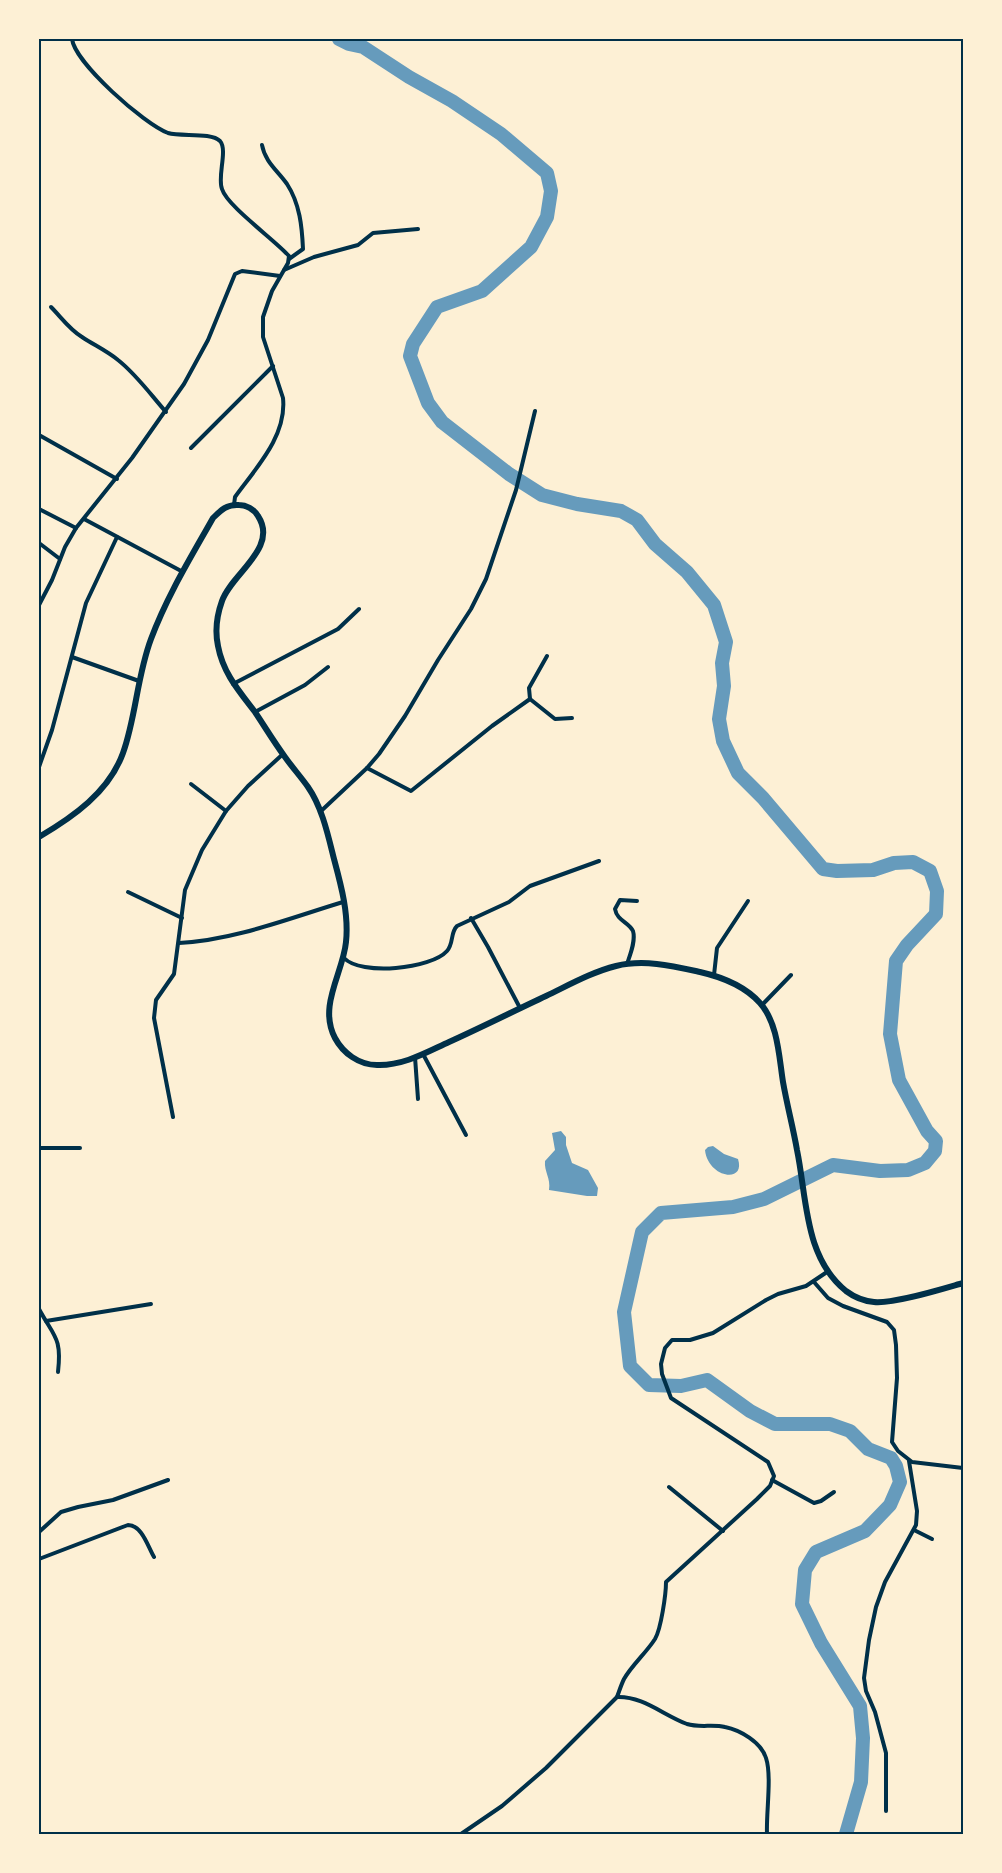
<svg xmlns="http://www.w3.org/2000/svg" width="1002" height="1873" viewBox="0 0 1002 1873" font-family="'Titillium Web',sans-serif">
  <style>
    .water { fill: #669bbc }
    .lines { fill: none; stroke-linecap: round; stroke-linejoin: round }
    .river { stroke: #669bbc; stroke-width: 14 }
    .minor { stroke: #003049; stroke-width: 4 }
    .trunk { stroke: #003049; stroke-width: 6 }
    .neatline { fill: none; stroke: #003049; stroke-width: 2 }
  </style>
  <rect width="100%" height="100%" fill="#fdf0d5"/>
  <!-- water -->
  <g class="water">
    <path d="M 561,1131 L 566,1137 L 566,1145 L 572,1163 L 588,1170 L 598,1188 L 597,1196 L 587,1196 L 549,1190 C 551,1178 544,1172 545,1161 L 555,1150 L 552,1133 Z"/>
    <path d="M 713,1146 L 724,1154 L 738,1159 C 746,1184 708,1178 705,1150 L 708,1147 Z"/>
  </g>
  <g class="lines">
    <!-- river -->
    <polyline class="river" points="339,39 349,44 363,47 409,77 452,101 501,134 547,173 551,191 547,217 531,247 482,291 437,307 413,344 410,356 428,403 442,422 509,474 542,495 577,504 621,511 637,520 655,544 687,572 714,605 726,642 722,663 724,686 719,719 723,741 738,773 763,798 823,869 837,871 873,870 894,863 913,862 930,871 937,891 936,914 907,945 896,961 890,1034 899,1080 927,1131 936,1141 935,1151 925,1163 908,1170 880,1171 833,1165 764,1199 733,1207 661,1213 642,1232 624,1312 630,1366 649,1385 681,1386 707,1380 750,1411 775,1424 830,1424 850,1431 868,1449 891,1458 896,1466 900,1482 890,1505 865,1531 816,1552 805,1570 802,1604 821,1643 860,1706 863,1738 861,1782 846,1834"/>
    <!-- minor -->
    <g class="minor">
      <path d="M 72,39 C 75,63 144,124 168,133 C 181,137 211,132 220,141 C 228,150 217,177 222,189 C 227,206 275,240 289,256 L 288,263 L 272,291 L 263,317 L 263,337 L 283,398 C 287,436 256,468 235,497 L 234,505"/>
      <path d="M 262,145 C 265,162 278,171 287,184 C 300,204 302,227 303,249 L 289,259"/>
      <polyline points="284,270 314,257 358,245 373,233 418,229"/>
      <path d="M 51,307 C 61,317 69,329 82,337 C 94,345 107,351 118,360 C 136,374 151,395 166,412"/>
      <polyline points="39,435 117,479"/>
      <polyline points="191,448 273,366"/>
      <polyline points="39,509 76,528"/>
      <polyline points="84,519 183,572"/>
      <polyline points="39,543 60,559"/>
      <polyline points="39,605 52,580 65,547 76,528 132,458 184,384 208,340 235,274 242,271 280,276"/>
      <polyline points="72,657 139,681"/>
      <polyline points="233,684 338,629 359,609"/>
      <polyline points="530,699 555,719 572,718"/>
      <polyline points="255,712 305,685 328,667"/>
      <polyline points="39,767 52,730 86,603 117,537"/>
      <polyline points="367,768 411,791 492,726 530,699 529,688 547,656"/>
      <polyline points="191,784 226,811"/>
      <polyline points="320,812 367,768 379,754 405,716 438,660 471,609 486,579 516,490 535,411"/>
      <polyline points="128,892 182,918"/>
      <polyline points="471,918 488,947 520,1008"/>
      <path d="M 179,943 C 235,940 290,918 343,902"/>
      <path d="M 344,958 C 361,976 431,969 447,951 C 454,943 450,933 457,926 L 509,902 L 530,886 L 599,861"/>
      <path d="M 627,964 C 630,955 636,941 633,931 C 629,922 617,921 615,909 L 620,900 L 637,901"/>
      <polyline points="714,975 717,948 748,901"/>
      <polyline points="762,1005 791,975"/>
      <polyline points="423,1054 466,1135"/>
      <polyline points="415,1057 418,1099"/>
      <polyline points="173,1117 154,1018 156,1000 174,974 185,890 202,850 226,811 248,786 283,754"/>
      <polyline points="39,1148 80,1148"/>
      <polyline points="814,1282 828,1298 843,1306 887,1322 894,1330 896,1345 897,1378 892,1442 898,1451 912,1462 963,1468"/>
      <path d="M 39,1309 C 54,1337 62,1337 58,1372"/>
      <polyline points="46,1321 151,1304"/>
      <polyline points="772,1480 814,1503 821,1501 834,1492"/>
      <polyline points="669,1487 723,1531"/>
      <polyline points="914,1530 932,1539"/>
      <polyline points="39,1532 61,1512 78,1507 113,1500 168,1480"/>
      <path d="M 39,1559 L 128,1525 C 142,1525 148,1547 154,1557"/>
      <path d="M 617,1697 C 619,1692 621,1685 624,1679 C 632,1665 646,1653 655,1639 C 661,1629 666,1594 666,1582 L 757,1499 L 770,1486 L 774,1476 L 768,1462 L 671,1398 L 662,1374 L 661,1364 L 665,1348 L 672,1340 L 690,1340 L 713,1333 L 766,1300 L 778,1294 L 806,1286 L 827,1272"/>
      <polyline points="886,1811 886,1753 875,1712 866,1691 864,1678 869,1640 876,1607 885,1582 916,1525 917,1511 909,1461"/>
      <path d="M 461,1834 L 502,1806 L 546,1768 L 617,1697 C 643,1696 663,1715 687,1724 C 699,1728 713,1724 725,1727 C 740,1730 761,1742 766,1758 C 772,1776 766,1813 767,1834"/>
    </g>
    <!-- trunk -->
    <path class="trunk" d="M 39,837 C 73,817 109,792 123,753 C 136,717 137,676 151,639 C 167,596 191,557 213,518 C 221,510 227,504 239,505 C 246,505 254,509 258,516 C 279,548 231,574 222,601 C 217,615 215,632 218,646 C 223,673 239,691 255,712 C 265,727 274,742 285,757 C 292,767 301,777 308,787 C 322,807 328,835 334,859 C 341,885 349,914 346,942 C 343,973 318,1006 335,1038 C 343,1053 359,1065 377,1065 C 403,1066 427,1052 449,1042 C 482,1027 514,1011 546,996 C 569,985 592,972 616,966 C 644,959 673,966 700,972 C 722,977 744,985 760,1003 C 778,1023 779,1057 783,1082 C 787,1105 793,1127 797,1150 C 807,1198 804,1257 846,1291 C 854,1297 863,1301 874,1302 C 894,1304 942,1289 963,1283"/>
  </g>
  <!-- border -->
  <rect width="1002" height="1873" fill="none" stroke="#fdf0d5" stroke-width="80"/>
  <rect x="40" y="40" width="922" height="1793" class="neatline"/>
</svg>
